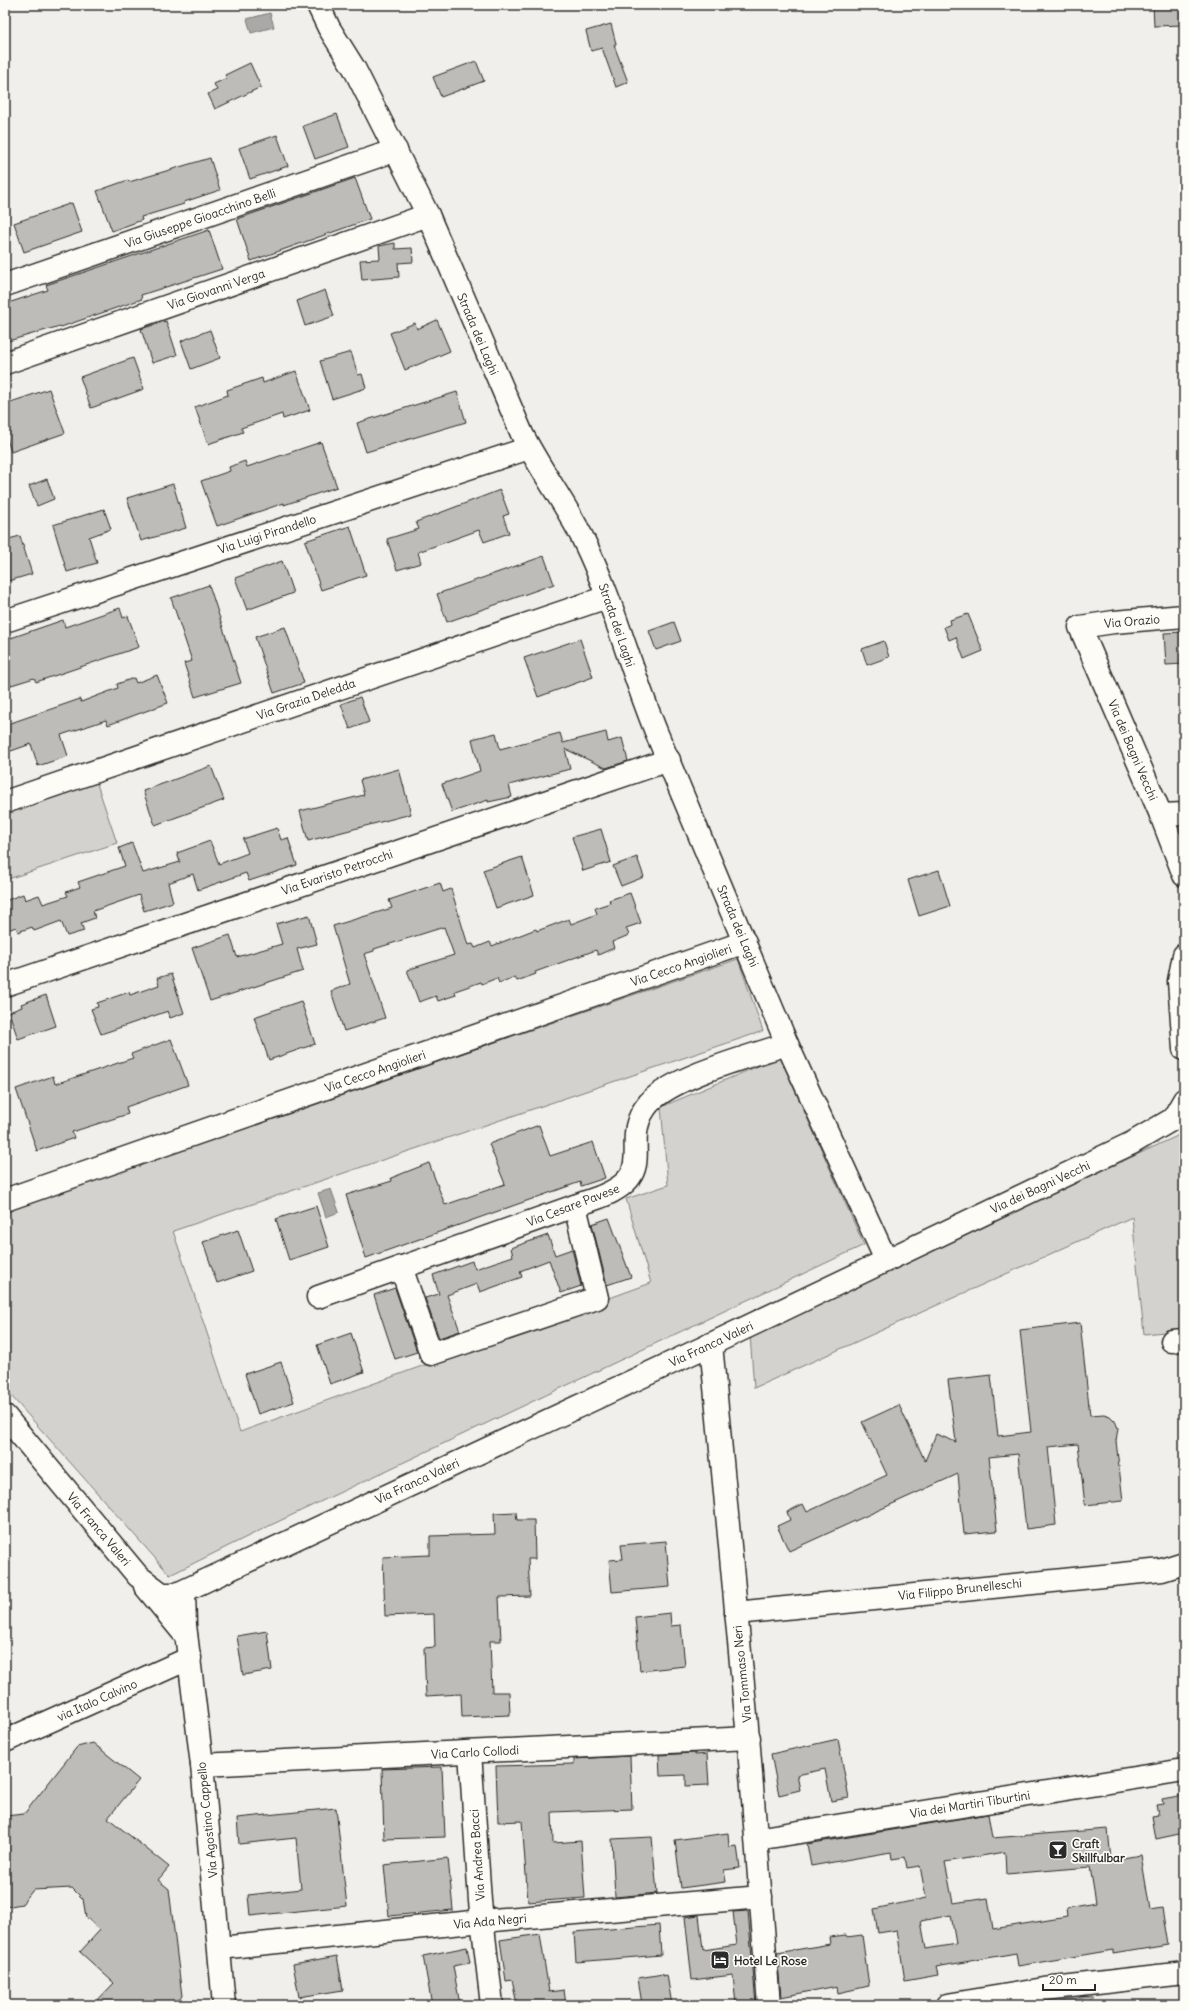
<svg xmlns="http://www.w3.org/2000/svg" width="1189" height="2010" viewBox="0 0 1189 2010" font-family="Delius,sans-serif">
  <style>
    .green { fill: #d3d2cf; stroke: #7f7e7d }
    .water { fill: #aaa9a7; stroke: #777775 }
    .building { fill: #bdbcb8; stroke: #2b2b2b; fill-rule: evenodd }
    .lines { fill: none; stroke-linecap: round; stroke-linejoin: round }
    .minor-casing { stroke: #2b2b2b; stroke-width: 25 }
    .major-casing { stroke: #2b2b2b; stroke-width: 25 }
    .minor { stroke: #fdfcf7; stroke-width: 22 }
    .major { stroke: #fdfcf7; stroke-width: 22 }
    .labels { text-anchor: middle; dominant-baseline: central; stroke-width: 3.5; stroke-linejoin: round; paint-order: stroke }
    .street-label { font-size: 12px; fill: #2b2b2b; stroke: #fdfcf7 }
    .poi-label { font-size: 12px; font-weight: bold; fill: #2b2b2b; stroke: #fdfcf7; text-anchor: start }
  </style>
  <rect width="100%" height="100%" fill="#f0efeb"/>
  <filter id="ink" filterUnits="userSpaceOnUse"><feTurbulence type="fractalNoise" baseFrequency=".025" numOctaves="2"/><feDisplacementMap in="SourceGraphic" scale="8" xChannelSelector="R" yChannelSelector="G"/><feConvolveMatrix kernelMatrix="1 2 1 2 8 2 1 2 1" color-interpolation-filters="sRGB"/></filter>
  <g filter="url(#ink)">
    <!-- green -->
    <g class="green">
      <polygon points="96,781 117,843 5,880 5,811"/>
      <polygon points="738,959 763,1031 173,1231 240,1432 651,1283 626,1199 668,1185 661,1107 780,1057 864,1245 271,1525 170,1575 5,1389 5,1210"/>
      <polygon points="1184,1127 1184,1330 1144,1334 1132,1217 754,1388 750,1335 1177,1136"/>
      <polygon points="1092,1997 1093,1998 1089,2000 1089,2003 1070,2005 1032,2005"/>
    </g>
    <!-- water -->
    <g class="water">
      <polygon points="270,13 274,27 251,33 247,19"/>
      <polygon points="331,1189 339,1212 326,1217 318,1193"/>
    </g>
    <!-- building -->
    <g class="building">
      <polygon points="1153,5 1184,5 1184,25 1154,26"/>
      <polygon points="611,24 616,44 614,45 628,82 616,87 602,48 591,51 586,31"/>
      <polygon points="476,61 484,81 441,97 433,77"/>
      <polygon points="250,63 261,87 215,109 208,94 217,90 214,84 227,78 225,75"/>
      <polygon points="337,114 349,147 315,159 303,126"/>
      <polygon points="277,135 288,166 250,179 239,148"/>
      <polygon points="210,158 220,190 184,202 184,204 141,217 142,220 112,231 97,191 128,180 129,182"/>
      <polygon points="355,178 370,219 251,261 237,219"/>
      <polygon points="72,203 82,232 24,252 14,223"/>
      <polygon points="209,230 222,269 141,295 142,299 61,327 60,326 5,342 5,304 48,290 46,285"/>
      <polygon points="395,243 395,249 412,248 413,262 398,263 399,277 362,280 360,260 380,259 379,246"/>
      <polygon points="325,290 334,316 305,326 297,301"/>
      <polygon points="437,320 450,351 405,370 390,333 415,323 417,329"/>
      <polygon points="166,321 177,355 152,363 141,329"/>
      <polygon points="210,330 220,358 191,369 181,341"/>
      <polygon points="351,352 358,375 362,374 366,388 332,399 320,361"/>
      <polygon points="133,358 144,389 91,408 80,377"/>
      <polygon points="296,371 310,410 283,419 282,414 241,428 243,432 208,444 195,407 228,395 227,390 262,378 263,383"/>
      <polygon points="49,389 65,433 11,452 5,433 5,404"/>
      <polygon points="457,392 466,422 366,452 357,423"/>
      <polygon points="321,442 337,487 284,505 284,503 217,526 201,481 230,471 229,467 245,461 247,467"/>
      <polygon points="47,479 54,499 37,506 29,486"/>
      <polygon points="173,484 186,528 141,541 127,498"/>
      <polygon points="500,490 509,514 503,516 509,533 484,542 479,530 418,552 421,563 397,570 387,539 419,529 416,522"/>
      <polygon points="104,509 111,529 89,537 97,563 67,572 53,525"/>
      <polygon points="350,526 366,575 321,590 305,541"/>
      <polygon points="20,536 32,574 5,582 5,540"/>
      <polygon points="544,556 554,584 447,622 437,594"/>
      <polygon points="282,561 293,593 247,610 235,578"/>
      <polygon points="209,585 241,683 195,697 184,663 192,661 171,598"/>
      <polygon points="120,608 123,618 128,616 139,647 36,682 34,678 5,687 5,640 63,620 65,627"/>
      <polygon points="968,614 983,651 964,659 956,637 949,640 944,627 951,624 950,620"/>
      <polygon points="674,622 681,641 656,650 649,631"/>
      <polygon points="285,627 304,683 274,693 255,637"/>
      <polygon points="1184,632 1184,664 1166,665 1164,633"/>
      <polygon points="580,639 593,677 538,697 524,658"/>
      <polygon points="884,641 889,657 867,665 862,649"/>
      <polygon points="157,675 168,703 108,725 106,720 61,735 68,756 38,766 31,744 8,752 5,743 5,725 80,699 81,702 118,688 117,684 134,678 136,683"/>
      <polygon points="360,697 369,722 350,729 341,704"/>
      <polygon points="606,732 608,742 622,738 628,761 606,768 565,749 570,769 509,785 512,797 488,802 488,800 452,812 442,784 480,771 472,739 496,733 500,749 560,733 563,743"/>
      <polygon points="211,766 224,800 155,825 143,791"/>
      <polygon points="399,769 411,814 308,841 300,811 364,795 360,780"/>
      <polygon points="277,828 281,840 288,838 297,865 249,881 246,873 198,890 193,874 168,883 173,902 144,911 139,895 93,911 95,918 81,923 84,931 67,936 61,921 34,931 32,927 18,932 16,927 5,931 5,901 23,894 25,900 39,895 43,904 68,896 66,892 80,887 78,882 125,866 119,848 132,843 143,873 180,862 177,853 210,841 219,864 248,853 243,839"/>
      <polygon points="601,829 611,862 583,871 572,837"/>
      <polygon points="522,857 534,895 496,908 483,870"/>
      <polygon points="637,857 644,877 621,886 613,866"/>
      <polygon points="939,870 950,906 919,916 908,880"/>
      <polygon points="440,883 443,892 451,889 468,945 473,944 475,948 490,942 492,946 536,929 537,931 569,919 571,924 597,914 595,908 610,903 609,900 630,893 641,923 626,928 629,935 612,942 614,948 598,955 596,950 535,972 536,974 517,981 515,977 499,983 497,978 482,984 481,982 455,991 456,995 438,1001 436,996 419,1002 407,970 454,955 444,927 374,949 374,951 364,954 385,1018 344,1031 331,991 350,984 333,926 392,908 389,900"/>
      <polygon points="309,915 317,944 297,949 303,971 210,1001 192,948 230,935 237,957 282,944 276,924"/>
      <polygon points="171,974 184,1013 170,1018 168,1011 101,1034 91,1009 98,1007 97,1003 129,992 130,995 159,985 157,978"/>
      <polygon points="46,995 56,1026 18,1039 9,1012 22,1007 21,1004"/>
      <polygon points="301,1001 315,1044 269,1060 254,1017"/>
      <polygon points="171,1039 188,1085 126,1107 128,1114 72,1132 74,1138 37,1151 16,1089 53,1076 55,1084 133,1058 131,1054"/>
      <polygon points="539,1125 550,1156 593,1142 605,1178 581,1186 580,1182 366,1258 346,1195 392,1181 391,1178 429,1163 445,1205 505,1184 489,1144"/>
      <polygon points="316,1206 329,1247 289,1260 276,1219"/>
      <polygon points="609,1218 631,1277 607,1285 592,1224"/>
      <polygon points="238,1230 252,1271 217,1283 203,1242"/>
      <polygon points="548,1235 555,1255 572,1249 581,1286 561,1293 549,1260 520,1271 522,1277 480,1292 477,1284 447,1295 460,1331 439,1338 425,1298 439,1294 433,1275 472,1261 475,1269 513,1256 511,1248"/>
      <polygon points="395,1288 417,1352 395,1359 374,1295"/>
      <polygon points="1080,1323 1090,1415 1104,1414 1110,1416 1115,1421 1118,1428 1116,1441 1123,1501 1085,1505 1078,1444 1048,1447 1056,1525 1026,1529 1018,1454 989,1457 997,1531 964,1534 958,1474 789,1551 777,1526 790,1520 787,1512 803,1504 807,1512 887,1475 862,1422 899,1405 925,1461 936,1434 956,1442 948,1380 991,1375 998,1436 1031,1432 1020,1330"/>
      <polygon points="351,1333 364,1372 330,1384 317,1345"/>
      <polygon points="281,1362 294,1402 258,1414 245,1374"/>
      <polygon points="516,1512 517,1520 534,1520 535,1559 528,1559 530,1596 499,1597 501,1641 490,1641 492,1692 509,1692 510,1715 462,1717 461,1694 426,1696 424,1648 435,1647 434,1614 385,1616 383,1557 430,1555 430,1536 495,1534 494,1513"/>
      <polygon points="666,1541 670,1587 612,1592 609,1560 623,1559 621,1545"/>
      <polygon points="670,1613 671,1626 681,1625 685,1666 640,1671 635,1617"/>
      <polygon points="267,1631 272,1670 243,1675 237,1636"/>
      <polygon points="838,1739 849,1798 831,1801 825,1769 797,1775 800,1790 779,1795 771,1754"/>
      <polygon points="93,1743 139,1780 108,1818 169,1867 158,1880 169,1889 182,1996 175,2005 93,2005 114,1983 80,1952 100,1930 86,1917 83,1899 72,1888 33,1890 22,1904 5,1907 5,1816 24,1814 77,1747"/>
      <polygon points="695,1753 695,1755 707,1754 709,1785 686,1786 686,1775 660,1776 659,1755"/>
      <polygon points="630,1756 632,1809 552,1812 553,1843 581,1841 585,1898 528,1902 522,1821 498,1822 496,1766 574,1764 574,1759"/>
      <polygon points="442,1767 445,1837 384,1839 382,1769"/>
      <polygon points="1184,1795 1184,1833 1156,1839 1152,1816 1158,1815 1156,1805 1163,1804 1162,1799"/>
      <polygon points="336,1808 347,1906 250,1916 248,1895 301,1889 296,1838 239,1844 237,1818"/>
      <path d="M 988,1814 L 992,1838 L 1108,1829 L 1111,1860 L 1141,1855 L 1150,1910 L 1162,1908 L 1168,1945 L 1113,1954 L 1113,1950 L 1018,1966 L 1016,1953 L 936,1967 L 938,1975 L 905,1981 L 897,1930 L 878,1933 L 874,1909 L 926,1898 L 920,1866 L 907,1868 L 905,1857 L 892,1859 L 891,1852 L 811,1866 L 807,1844 ZM 1005,1852 L 1006,1874 L 1090,1867 L 1096,1903 L 1066,1908 L 1067,1917 L 993,1929 L 988,1898 L 953,1903 L 945,1862 ZM 951,1915 L 956,1944 L 926,1949 L 921,1921 Z"/>
      <polygon points="728,1833 729,1847 737,1846 740,1868 724,1870 726,1882 681,1888 675,1840"/>
      <polygon points="652,1837 657,1893 615,1897 612,1839"/>
      <polygon points="448,1858 453,1910 389,1916 384,1865"/>
      <polygon points="748,1911 756,2005 736,2005 733,1975 692,1980 685,1917 699,1915 703,1950 737,1945 733,1912"/>
      <polygon points="659,1925 661,1955 576,1962 574,1932"/>
      <polygon points="540,1934 549,1992 564,1990 566,2005 517,2005 512,1980 506,1981 500,1940"/>
      <polygon points="846,1935 847,1937 862,1935 869,1986 838,1993 837,1986 781,1997 777,1953 830,1944 829,1937"/>
      <polygon points="467,1947 470,1963 453,1966 460,2005 432,2005 423,1956"/>
      <polygon points="337,1956 343,1990 299,1997 293,1964"/>
      <polygon points="663,1974 663,1976 667,1975 672,2005 642,2005 638,1978"/>
    </g>
    <g class="lines">
      <defs>
        <g id="minor">
          <path d="M 318,5 L 329,28 L 354,68 L 428,215 L 522,434 C 541,471 566,504 584,541 C 614,603 631,671 657,734 L 787,1044 L 886,1260"/>
          <polyline points="5,285 396,150"/>
          <polyline points="5,363 428,215"/>
          <polyline points="1184,616 1114,622 1080,627 1161,815 1184,875"/>
          <polyline points="5,621 529,448"/>
          <polyline points="5,802 607,597"/>
          <polyline points="1161,815 1184,814"/>
          <polyline points="1184,955 1179,981 1184,1049"/>
          <polyline points="5,985 669,760"/>
          <polyline points="5,1200 745,942"/>
          <polyline points="401,1267 431,1354 597,1298 575,1206"/>
          <path d="M 318,1297 L 600,1197 C 663,1172 616,1142 649,1103 C 674,1076 751,1056 787,1044"/>
          <polyline points="1172,1341 1184,1340"/>
          <polyline points="711,1344 749,1748 769,2005"/>
          <polyline points="5,1416 138,1576 162,1594 177,1594 703,1348 1132,1143 1173,1119 1184,1100"/>
          <polyline points="145,1586 186,1636"/>
          <polyline points="184,1592 185,1625 202,1765 224,2005"/>
          <polyline points="736,1613 1162,1570 1184,1563"/>
          <polyline points="5,1741 190,1658"/>
          <polyline points="470,1752 480,1901 492,2005"/>
          <polyline points="202,1765 749,1738"/>
          <polyline points="757,1839 1184,1770"/>
          <polyline points="220,1948 482,1921 761,1897"/>
        </g>
        <polyline id="major" points="947,2005 1045,1989 1184,1973"/>
      </defs>
      <!-- minor casing -->
      <use href="#minor" class="minor-casing"/>
      <!-- major casing -->
      <use href="#major" class="major-casing"/>
      <!-- minor -->
      <use href="#minor" class="minor"/>
      <!-- major -->
      <use href="#major" class="major"/>
    </g>
  </g>
  <!-- icons -->
  <defs>
    <symbol id="bar-square" viewBox="-11 -11 22 22"><rect x="-9" y="-9" width="18" height="18" rx="4" fill="#2b2b2b" stroke="#fdfcf7"/><path d="M-6-5H6L.8 .8V4.5H3.5V6h-7V4.5H-.8V.8Z" fill="#fff"/></symbol>
    <symbol id="hotel-square" viewBox="-11 -11 22 22"><rect x="-9" y="-9" width="18" height="18" rx="4" fill="#2b2b2b" stroke="#fdfcf7"/><path d="M-6-4.5h1.5V1H6V5H4.5V3h-9V5H-6ZM-4 0a1.8 1.8 0 1 1 3.6 0ZM.5 0V-2.5h3Q6-2.5 6 0Z" fill="#fff"/></symbol>
  </defs>
  <g fill-rule="evenodd">
    <use href="#bar-square" x="1047" y="1839" width="22" height="22"/>
    <use href="#hotel-square" x="709" y="1949" width="22" height="22"/>
  </g>
  <g class="labels">
    <!-- street labels -->
    <g class="street-label">
      <text transform="translate(200 218) rotate(-19)">Via Giuseppe Gioacchino Belli</text>
      <text transform="translate(216 289) rotate(-19)">Via Giovanni Verga</text>
      <text transform="translate(478 334) rotate(67)">Strada dei Laghi</text>
      <text transform="translate(267 534) rotate(-18)">Via Luigi Pirandello</text>
      <text transform="translate(1132 621) rotate(-5)">Via Orazio</text>
      <text transform="translate(617 625) rotate(71)">Strada dei Laghi</text>
      <text transform="translate(306 699) rotate(-19)">Via Grazia Deledda</text>
      <text transform="translate(1133 750) rotate(67)">Via dei Bagni Vecchi</text>
      <text transform="translate(337 872) rotate(-19)">Via Evaristo Petrocchi</text>
      <text transform="translate(738 926) rotate(67)">Strada dei Laghi</text>
      <text transform="translate(681 965) rotate(-19)">Via Cecco Angiolieri</text>
      <text transform="translate(375 1071) rotate(-19)">Via Cecco Angiolieri</text>
      <text transform="translate(1040 1187) rotate(-25)">Via dei Bagni Vecchi</text>
      <text transform="translate(573 1205) rotate(-21)">Via Cesare Pavese</text>
      <text transform="translate(711 1344) rotate(-25)">Via Franca Valeri</text>
      <text transform="translate(417 1481) rotate(-25)">Via Franca Valeri</text>
      <text transform="translate(99 1529) rotate(50)">Via Franca Valeri</text>
      <text transform="translate(960 1589) rotate(-6)">Via Filippo Brunelleschi</text>
      <text transform="translate(742 1674) rotate(-96)">Via Tommaso Neri</text>
      <text transform="translate(97 1700) rotate(-24)">via Italo Calvino</text>
      <text transform="translate(475 1752) rotate(-3)">Via Carlo Collodi</text>
      <text transform="translate(970 1804) rotate(-9)">Via dei Martiri Tiburtini</text>
      <text transform="translate(207 1820) rotate(-96)">Via Agostino Cappello</text>
      <text transform="translate(477 1855) rotate(-94)">Via Andrea Bacci</text>
      <text transform="translate(490 1921) rotate(-5)">Via Ada Negri</text>
    </g>
    <!-- poi labels -->
    <g class="poi-label">
      <text x="1072" y="1843">Craft<tspan x="1072" dy="14">Skillfulbar</tspan></text>
      <text x="734" y="1960">Hotel Le Rose</text>
    </g>
  </g>
  <!-- margin -->
  <rect width="1189" height="2010" fill="none" stroke="#fdfcf7" stroke-width="20"/>
  <rect x="10" y="10" width="1169" height="1990" fill="none" stroke="#2b2b2b" stroke-width="1.5" filter="url(#ink)"/>
  <!-- scale -->
  <path d="M1043 1984v6h52v-6" fill="none" stroke="#2b2b2b" stroke-width="2"/>
  <text x="1049" y="1984" font-size="12" fill="#2b2b2b" stroke="#fdfcf7" stroke-width="3" paint-order="stroke">20 m</text>
</svg>
